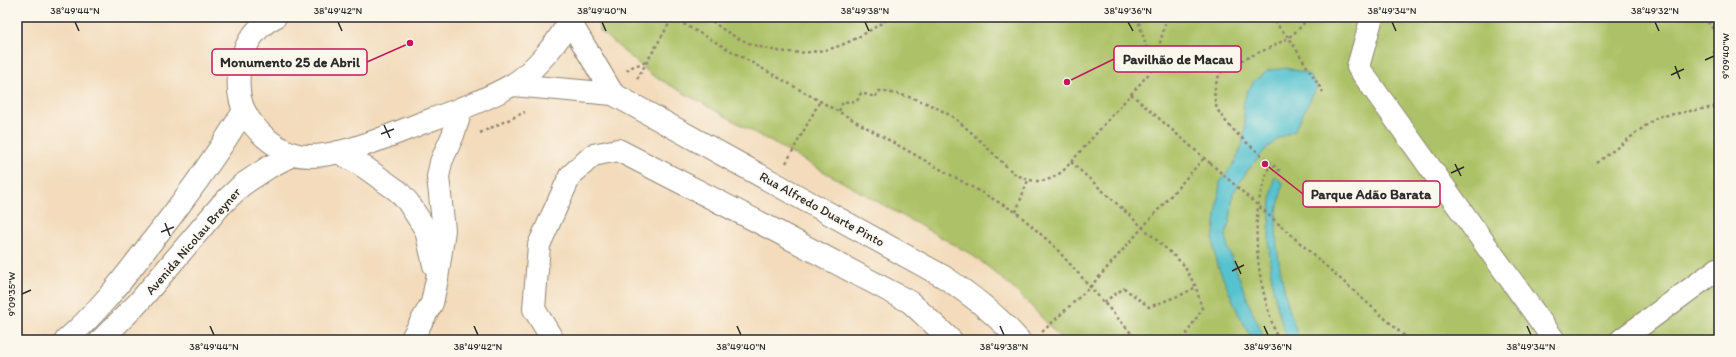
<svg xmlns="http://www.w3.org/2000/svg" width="1736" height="357" viewBox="0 0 1736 357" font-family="Itim,sans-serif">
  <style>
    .green { fill: #adc267; stroke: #6c7649 }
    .water { fill: #56c2cf; stroke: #40767d }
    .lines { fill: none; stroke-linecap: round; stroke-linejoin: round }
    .minor-casing { stroke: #8f8373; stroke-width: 24 }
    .major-casing { stroke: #8f8373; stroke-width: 24 }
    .path { stroke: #8f8373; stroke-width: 2.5; stroke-dasharray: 3 3; stroke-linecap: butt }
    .minor { stroke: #fff; stroke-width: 22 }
    .major { stroke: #fff; stroke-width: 22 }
    .path-bridge { stroke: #8f8373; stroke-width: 2.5; stroke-dasharray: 3 3; stroke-linecap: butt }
    .ticks { fill: none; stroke: #2b2b2b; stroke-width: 1.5 }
    .labels { text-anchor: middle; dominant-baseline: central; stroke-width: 3; stroke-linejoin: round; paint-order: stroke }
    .street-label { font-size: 13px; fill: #2b2b2b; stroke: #fbf7ec }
    .leader { fill: none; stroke: #c2185b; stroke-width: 1.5 }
    .callout-dot { fill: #c2185b; stroke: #fbf7ec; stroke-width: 1.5 }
    .callout { fill: #fbf7ec; stroke: #c2185b; stroke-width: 1.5 }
    .callout-label { font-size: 14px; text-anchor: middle; font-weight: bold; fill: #2b2b2b }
    .neatline { fill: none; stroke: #2b2b2b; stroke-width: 1.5 }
    .ticks-label { font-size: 10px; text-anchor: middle; fill: #2b2b2b }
  </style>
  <rect width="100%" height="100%" fill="#fbf7ec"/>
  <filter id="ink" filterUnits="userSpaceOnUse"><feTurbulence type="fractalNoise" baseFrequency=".025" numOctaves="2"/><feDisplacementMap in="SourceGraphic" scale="8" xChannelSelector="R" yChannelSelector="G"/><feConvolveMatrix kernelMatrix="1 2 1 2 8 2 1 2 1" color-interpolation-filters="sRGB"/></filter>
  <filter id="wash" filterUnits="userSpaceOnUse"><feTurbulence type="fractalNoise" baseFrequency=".012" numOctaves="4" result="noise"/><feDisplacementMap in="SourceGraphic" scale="16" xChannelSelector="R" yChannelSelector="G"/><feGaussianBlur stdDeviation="0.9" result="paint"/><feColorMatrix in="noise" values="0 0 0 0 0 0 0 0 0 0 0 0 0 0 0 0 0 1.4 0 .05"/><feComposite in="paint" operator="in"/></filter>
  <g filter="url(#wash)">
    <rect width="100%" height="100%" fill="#f3dbbb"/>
    <!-- green -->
    <path class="green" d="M 596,17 L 1719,17 L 1719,340 L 1062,340 C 1033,307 1006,278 969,253 L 652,75 L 600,31 Z"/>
    <!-- water -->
    <g class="water">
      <polygon points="1287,68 1308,74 1317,87 1294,131 1279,138 1267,148 1247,171 1233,193 1231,214 1226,235 1228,248 1250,306 1265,340 1253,340 1239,315 1216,262 1213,241 1220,182 1235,162 1242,146 1245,127 1243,106 1246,93 1255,80 1269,70"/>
      <path d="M 1274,176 L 1283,183 C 1281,196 1276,210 1276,223 C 1276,259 1286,306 1300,340 L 1288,340 C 1266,285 1266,234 1274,176 Z"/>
    </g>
  </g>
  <g filter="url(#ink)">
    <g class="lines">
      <defs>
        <g id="minor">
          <polyline points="1372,17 1358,67 1554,340"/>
          <polyline points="569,20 613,94"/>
          <path d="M 513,85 L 613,94 L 944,277 C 973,296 996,314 1019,340"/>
          <polyline points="338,152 360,164 398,191 408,202 426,230 434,265"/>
          <polyline points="411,340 432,303 437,279 444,230 438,177 441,162 453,135 462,108"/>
          <polyline points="553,340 534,309 539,245 570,176 593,155 618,150 776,231 910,302 951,340"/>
          <polyline points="1621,340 1719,268"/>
        </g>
        <g id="major">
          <path d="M 275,17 C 253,28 241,50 239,73 C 238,85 239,101 245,112 C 254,130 274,148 294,154 C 327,164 390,135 422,123 C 452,112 484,101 512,85 C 530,75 564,37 570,17"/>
          <path d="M 66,340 C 96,314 122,281 146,249 C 181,205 214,159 244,111"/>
          <polyline points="101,340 138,303 221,205 242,185 269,167 294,154"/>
        </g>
      </defs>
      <!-- minor casing -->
      <use href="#minor" class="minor-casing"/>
      <!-- major casing -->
      <use href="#major" class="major-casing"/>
      <!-- path -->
      <g class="path">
        <path d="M 708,17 C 737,45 780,57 818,51 C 824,50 831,49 836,47 C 856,40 873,29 890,17"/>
        <polyline points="1137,17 1153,68"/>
        <polyline points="1270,17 1289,38 1323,92"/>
        <polyline points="1704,17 1719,37"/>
        <polyline points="673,18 1016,212 1054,246 1137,340"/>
        <polyline points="1713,53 1719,48"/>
        <polyline points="627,71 629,68 648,61"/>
        <polyline points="637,79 673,17"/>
        <polyline points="1131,94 1210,163"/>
        <path d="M 839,111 L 843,102 L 857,101 L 861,93 L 875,97 L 879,91 C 905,94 929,102 951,116 C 974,132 994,156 1015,174 C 1035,184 1047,184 1064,170 L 1153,69 L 1167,17"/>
        <polyline points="480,133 525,112"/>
        <polyline points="1071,162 1183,264 1196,287 1202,309 1187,333 1190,340"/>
        <path d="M 1270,162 C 1266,177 1260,192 1258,207 C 1253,253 1262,297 1278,340"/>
        <polyline points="786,163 820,101"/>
        <polyline points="1597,163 1657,117 1719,106"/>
        <path d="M 1280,171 C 1260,153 1234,135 1219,112 C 1211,100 1214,76 1226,68 C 1230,65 1236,63 1240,61 C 1264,49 1293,42 1308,17"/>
        <polyline points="1016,212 1028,180"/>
        <polyline points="1281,226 1409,340"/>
        <polyline points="1104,302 1124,288 1149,307 1183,294 1196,287"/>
        <polyline points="1042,332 1090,287 1204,158"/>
      </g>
      <!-- minor -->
      <use href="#minor" class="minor"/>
      <!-- major -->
      <use href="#major" class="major"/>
      <!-- path-bridge -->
      <polyline class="path-bridge" points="1210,163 1281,226"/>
    </g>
  </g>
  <!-- ticks -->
  <path class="ticks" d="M 75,22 L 79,31M 338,22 L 342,31M 602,22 L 606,31M 865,22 L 869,31M 1128,22 L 1133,31M 1392,22 L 1396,31M 1655,22 L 1659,31M 1705,60 L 1714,56M 1675,66 L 1680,79M 1671,75 L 1684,69M 384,125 L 390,138M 381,134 L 394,129M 1455,164 L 1461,176M 1451,173 L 1464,167M 165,223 L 170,236M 161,232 L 174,227M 1235,261 L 1241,274M 1232,271 L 1244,265M 22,294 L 31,290M 210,326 L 214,335M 474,326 L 478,335M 737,326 L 741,335M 1000,326 L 1004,335M 1264,326 L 1268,335M 1527,326 L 1531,335"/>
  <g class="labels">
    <!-- street labels -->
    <g class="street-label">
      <text transform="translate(822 209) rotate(29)">Rua Alfredo Duarte Pinto</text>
      <text transform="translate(193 241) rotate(-49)">Avenida Nicolau Breyner</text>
    </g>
  </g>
  <!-- callouts -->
  <path class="leader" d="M1067 82L1114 59M410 43L367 62M1265 164L1303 194"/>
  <g class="callout-dot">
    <circle cx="1067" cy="82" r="4"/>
    <circle cx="410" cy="43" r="4"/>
    <circle cx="1265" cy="164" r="4"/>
  </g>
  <g class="callout">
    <rect x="1114" y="46" width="127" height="26" rx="4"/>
    <rect x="212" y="49" width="155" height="26" rx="4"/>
    <rect x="1303" y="181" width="137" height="26" rx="4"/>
  </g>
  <g class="callout-label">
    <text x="1178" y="64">Pavilhão de Macau</text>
    <text x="290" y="67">Monumento 25 de Abril</text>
    <text x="1371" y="199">Parque Adão Barata</text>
  </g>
  <!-- margin -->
  <rect width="1736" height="357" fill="none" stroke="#fbf7ec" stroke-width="44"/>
  <rect x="22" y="22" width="1692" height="313" class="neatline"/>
  <g class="ticks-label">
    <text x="75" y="14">38°49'44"N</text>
    <text x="338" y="14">38°49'42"N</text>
    <text x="602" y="14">38°49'40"N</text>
    <text x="865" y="14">38°49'38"N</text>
    <text x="1128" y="14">38°49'36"N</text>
    <text x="1392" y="14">38°49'34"N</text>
    <text x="1655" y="14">38°49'32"N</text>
    <text transform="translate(1725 56) rotate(-90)" y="4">9°09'40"W</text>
    <text transform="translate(11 294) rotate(-90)" y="4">9°09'35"W</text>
    <text x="214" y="350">38°49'44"N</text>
    <text x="478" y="350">38°49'42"N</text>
    <text x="741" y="350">38°49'40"N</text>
    <text x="1004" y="350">38°49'38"N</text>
    <text x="1268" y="350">38°49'36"N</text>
    <text x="1531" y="350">38°49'34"N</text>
  </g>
</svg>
